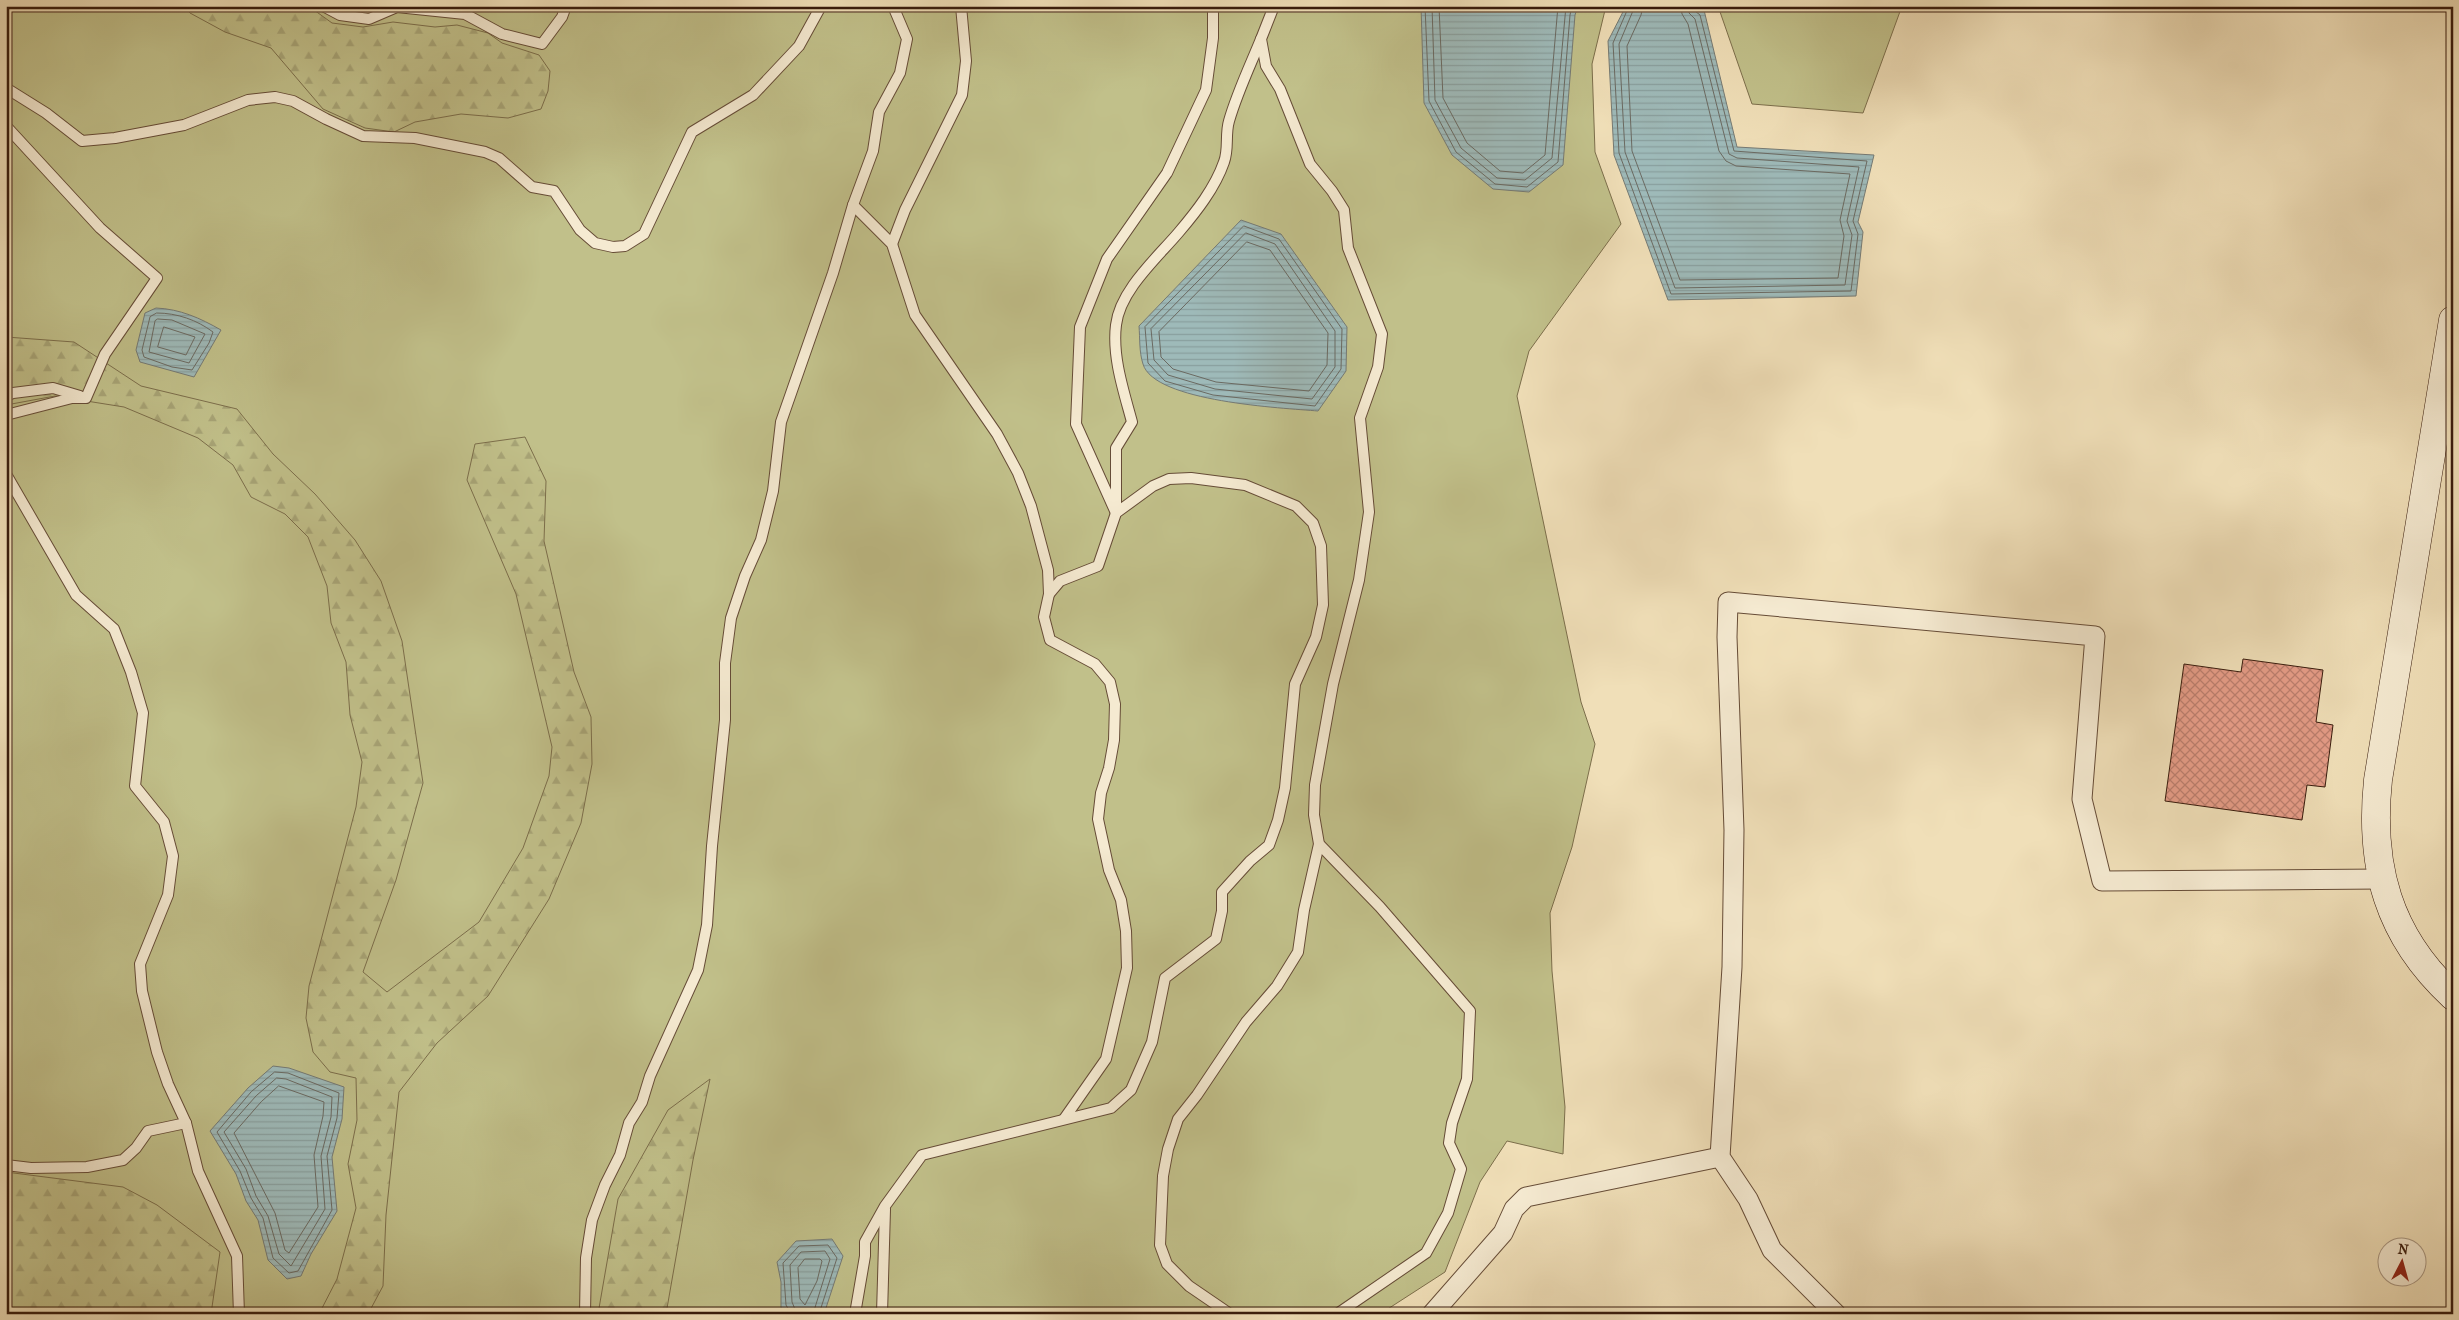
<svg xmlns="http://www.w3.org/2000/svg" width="2459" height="1320" viewBox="0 0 2459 1320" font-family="'IM FELL French Canon',serif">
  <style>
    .grass { fill: #c1c08a; stroke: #7c6e4b }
    .forest { fill: url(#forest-firs); stroke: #7c6e4b }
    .water { fill: url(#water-rules); stroke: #757a74 }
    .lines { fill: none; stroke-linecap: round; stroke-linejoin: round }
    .shore { stroke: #6b6a62; stroke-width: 1 }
    .building { fill: url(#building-cross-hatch); stroke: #381b0c }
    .lane-casing { stroke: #664c37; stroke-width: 12 }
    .street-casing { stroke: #664c37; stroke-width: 21 }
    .secondary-casing { stroke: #381b0c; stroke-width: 29 }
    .lane { stroke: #f5ead1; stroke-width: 10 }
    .street { stroke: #f5ead1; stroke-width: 19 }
    .secondary { stroke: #f5ead1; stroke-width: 28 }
  </style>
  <defs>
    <pattern id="forest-firs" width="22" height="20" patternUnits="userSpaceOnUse" patternTransform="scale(1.25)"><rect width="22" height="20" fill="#c1c08a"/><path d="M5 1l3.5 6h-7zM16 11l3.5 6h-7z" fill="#a7a476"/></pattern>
    <pattern id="water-rules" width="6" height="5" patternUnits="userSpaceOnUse" patternTransform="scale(1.25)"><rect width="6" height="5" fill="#9ebab9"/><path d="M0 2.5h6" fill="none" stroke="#899f9e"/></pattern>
    <pattern id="building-cross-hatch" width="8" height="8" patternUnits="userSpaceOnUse" patternTransform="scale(1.25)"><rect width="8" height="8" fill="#e59c87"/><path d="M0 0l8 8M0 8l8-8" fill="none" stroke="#bb7e6d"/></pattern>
  </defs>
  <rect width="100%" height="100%" fill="#f0dfb8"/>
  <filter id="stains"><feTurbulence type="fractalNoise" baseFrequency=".004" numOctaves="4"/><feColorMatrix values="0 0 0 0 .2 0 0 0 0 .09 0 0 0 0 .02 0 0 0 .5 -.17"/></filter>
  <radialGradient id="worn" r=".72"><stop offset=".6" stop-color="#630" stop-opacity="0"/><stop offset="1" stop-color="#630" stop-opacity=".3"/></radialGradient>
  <!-- grass -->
  <g class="grass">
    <polygon points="6,6 1606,6 1592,64 1595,152 1621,224 1529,351 1517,396 1581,702 1595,744 1572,847 1550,913 1552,971 1565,1107 1563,1154 1507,1141 1480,1182 1445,1272 1380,1314 151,1314 6,1246"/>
    <polygon points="1718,6 1902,6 1863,113 1752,104"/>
  </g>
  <!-- forest -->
  <g class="forest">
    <polygon points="183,6 295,6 314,10 332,23 363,27 393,22 435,27 457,25 488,33 502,43 539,55 550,71 548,91 541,109 508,118 461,114 415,122 394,132 365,128 323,109 271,48 225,32 190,13"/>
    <polygon points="6,337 74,342 141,386 237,409 273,454 315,494 355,540 381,581 402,641 423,783 396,880 363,972 387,992 479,922 523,848 549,776 552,747 516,594 467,480 475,444 525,437 546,481 544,541 574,672 591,717 592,764 581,823 549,899 488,996 437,1043 399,1092 386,1215 383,1286 368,1314 319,1314 337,1279 356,1208 348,1164 357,1120 356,1078 330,1072 313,1052 306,1018 309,986 356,807 362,762 350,715 346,662 331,623 327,586 308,537 285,514 251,497 233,465 198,438 124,407 55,396 6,405"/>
    <polygon points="710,1079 693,1160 666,1314 598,1314 618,1199 668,1110"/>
    <polygon points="6,1172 123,1187 157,1205 220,1252 211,1314 6,1314"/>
  </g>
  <!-- water -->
  <g class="water">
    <polygon points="1421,6 1578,6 1575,15 1563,165 1529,192 1493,189 1452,155 1424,103"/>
    <polygon points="1626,6 1694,6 1704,10 1737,147 1874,155 1858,222 1863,232 1856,296 1668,300 1614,155 1608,41"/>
    <path d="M 1241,220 L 1281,234 L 1347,327 L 1346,371 L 1318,411 C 1283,408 1154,402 1143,364 C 1139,352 1140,338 1139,326 Z"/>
    <path d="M 156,308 C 180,309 200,318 221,330 L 194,377 L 140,362 L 136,350 L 145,313 Z"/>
    <polygon points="273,1066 289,1068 344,1087 342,1119 332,1157 337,1211 311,1254 301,1276 287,1279 268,1260 258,1220 246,1201 236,1174 210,1131 248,1088"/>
    <polygon points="832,1239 843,1256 824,1314 789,1314 781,1308 781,1282 777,1262 796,1241"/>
  </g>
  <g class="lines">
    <!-- shore -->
    <g class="shore">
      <polyline points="1425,6 1429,101 1456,152 1495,184 1527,187 1558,162 1570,15 1572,6"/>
      <polyline points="1432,6 1435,100 1461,148 1497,178 1525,180 1552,158 1566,6"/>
      <polyline points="1439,6 1443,98 1467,143 1500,171 1523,173 1545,155 1558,6"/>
      <polyline points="1629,6 1613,43 1619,153 1671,294 1851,291 1858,234 1853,221 1867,161 1734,151 1700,15 1695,11 1695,6"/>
      <polyline points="1635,6 1619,44 1625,152 1675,288 1845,285 1852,235 1847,221 1859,167 1737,158 1729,154 1695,19 1689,13 1688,6"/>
      <polyline points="1643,6 1641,15 1627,46 1632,151 1680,280 1838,278 1844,236 1840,220 1850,174 1736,166 1726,161 1719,151 1688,24 1682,14 1681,6"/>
      <polygon points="1244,226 1279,239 1342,329 1341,369 1315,406 1213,395 1165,381 1148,363 1145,327"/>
      <polygon points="1246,233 1275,244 1335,331 1335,367 1312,399 1215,389 1168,375 1154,360 1151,329"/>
      <polygon points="1247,242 1270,250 1328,333 1327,365 1309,391 1216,382 1173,369 1161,357 1159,332"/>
      <path d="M 157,313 C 177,313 197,320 213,332 L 209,343 L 192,370 L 172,367 L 144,357 L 142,350 L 150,317 Z"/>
      <polygon points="158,319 172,320 205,334 189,363 149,352 155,321"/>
      <polygon points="164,327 195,337 186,355 158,347"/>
      <polygon points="275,1072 288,1073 339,1093 337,1118 327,1156 332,1210 298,1271 289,1273 273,1258 263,1218 251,1198 240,1171 217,1132 251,1092"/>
      <polygon points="277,1078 286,1079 332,1097 331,1117 321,1156 325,1209 291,1266 279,1254 268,1216 256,1196 246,1169 224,1132 256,1096"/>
      <polygon points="279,1086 324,1102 323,1116 314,1155 318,1207 289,1253 285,1250 275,1213 234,1133 261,1102"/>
      <polygon points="805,1259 820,1259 822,1261 817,1281 805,1305 800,1299 798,1268"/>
      <polyline points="791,1314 786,1305 783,1263 799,1246 828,1245 837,1258 819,1314"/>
      <polyline points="797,1314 792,1302 790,1265 801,1252 825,1251 830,1259 813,1314"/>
    </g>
  </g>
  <!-- building -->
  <polygon class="building" points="2243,659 2323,670 2316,722 2333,725 2325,787 2307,785 2302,820 2165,801 2184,664 2241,672"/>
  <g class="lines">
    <defs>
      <g id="lane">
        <polyline points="323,6 340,15 369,19 397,7 465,14 502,34 542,44 562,17 566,6"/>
        <polyline points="1274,6 1261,39 1266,66 1280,89 1310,164 1332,191 1344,210 1348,248 1382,334 1378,367 1360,418 1369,512 1359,580 1333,684 1315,785 1314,815 1319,844 1380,907 1470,1011 1467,1079 1452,1123 1449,1143 1461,1169 1448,1213 1426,1253 1337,1314"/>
        <polyline points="6,88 46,113 82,141 115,138 184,125 248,100 275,97 293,101 326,119 363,136 415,138 485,152 499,158 532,187 554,191 580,230 595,243 613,247 625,246 644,234 692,132 753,95 799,46 821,6"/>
        <polyline points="6,126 100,228 157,278 105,354 86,398 72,398 6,415"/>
        <polyline points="853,205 892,244 915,315 997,434 1018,473 1031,506 1048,570 1049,594 1044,617 1050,640 1095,664 1110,682 1115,704 1114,740 1109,768 1101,793 1098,819 1109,870 1121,900 1126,931 1127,968 1106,1059 1064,1119"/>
        <polyline points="892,244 905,210 962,95 966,61 961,6"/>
        <polyline points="6,396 13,393 53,388 80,396"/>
        <polyline points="6,474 76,595 114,629 131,672 143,713 135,786 164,822 173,856 168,895 140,964 142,991 157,1052 168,1084 186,1123 198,1171 237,1256 239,1314"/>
        <path d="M 1116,507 L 1116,448 L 1132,422 C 1124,392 1112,357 1116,325 C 1120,290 1158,257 1179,232 C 1196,212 1215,188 1224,162 C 1229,149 1225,134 1229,121 C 1237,93 1250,66 1261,39"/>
        <polyline points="1116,513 1076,424 1080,327 1107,259 1167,173 1206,90 1213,38 1213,6"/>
        <polyline points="6,1165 31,1168 87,1167 123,1160 136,1148 148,1131 186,1123"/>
        <polyline points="585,1314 586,1258 592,1220 605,1185 620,1155 629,1123 642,1102 650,1076 698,970 707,925 712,846 725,720 725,663 731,618 745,576 761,540 773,491 781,422 833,273 853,205 873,151 879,112 900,73 907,39 893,6"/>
        <polyline points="855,1314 865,1256 865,1242 885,1206 922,1155 1111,1108 1131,1090 1152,1042 1165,978 1216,939 1222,911 1222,892 1250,861 1269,845 1278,820 1285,788 1295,684 1316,637 1323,605 1321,546 1313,523 1296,506 1245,485 1191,478 1169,479 1153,486 1116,513 1098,566 1060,581 1049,594"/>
        <polyline points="882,1314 885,1209"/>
        <polyline points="1230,1314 1189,1286 1167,1264 1160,1245 1163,1176 1168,1149 1178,1119 1197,1095 1246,1022 1277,986 1298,952 1304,910 1319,844"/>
      </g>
      <g id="street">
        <polyline points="1432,1314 1503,1233 1514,1209 1526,1197 1720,1157"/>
        <polyline points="1836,1314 1772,1250 1748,1199 1720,1157 1732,967 1734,830 1727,637 1728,602 2095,636 2082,799 2102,881 2382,879"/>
      </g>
      <path id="secondary" d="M 2453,320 L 2378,780 C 2369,866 2388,936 2453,996"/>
    </defs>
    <!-- lane casing -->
    <use href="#lane" class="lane-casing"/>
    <!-- street casing -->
    <use href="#street" class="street-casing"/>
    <!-- secondary casing -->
    <use href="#secondary" class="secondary-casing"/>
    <!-- lane -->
    <use href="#lane" class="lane"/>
    <!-- street -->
    <use href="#street" class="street"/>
    <!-- secondary -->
    <use href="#secondary" class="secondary"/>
  </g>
  <!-- margin -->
  <rect width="2459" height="1320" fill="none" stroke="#f0dfb8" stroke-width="25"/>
  <rect x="8" y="8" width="2444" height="1305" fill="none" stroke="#381b0c" stroke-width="2.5"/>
  <rect x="12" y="12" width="2434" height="1295" fill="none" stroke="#381b0c"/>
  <!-- north arrow -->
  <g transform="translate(2402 1262) rotate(6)"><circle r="24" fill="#f5ead1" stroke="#a99782"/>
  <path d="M0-4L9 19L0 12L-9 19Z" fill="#8f2418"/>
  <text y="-8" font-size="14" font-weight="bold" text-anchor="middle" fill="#381b0c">N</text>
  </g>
  <rect width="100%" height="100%" filter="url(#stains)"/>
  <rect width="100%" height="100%" fill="url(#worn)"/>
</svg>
